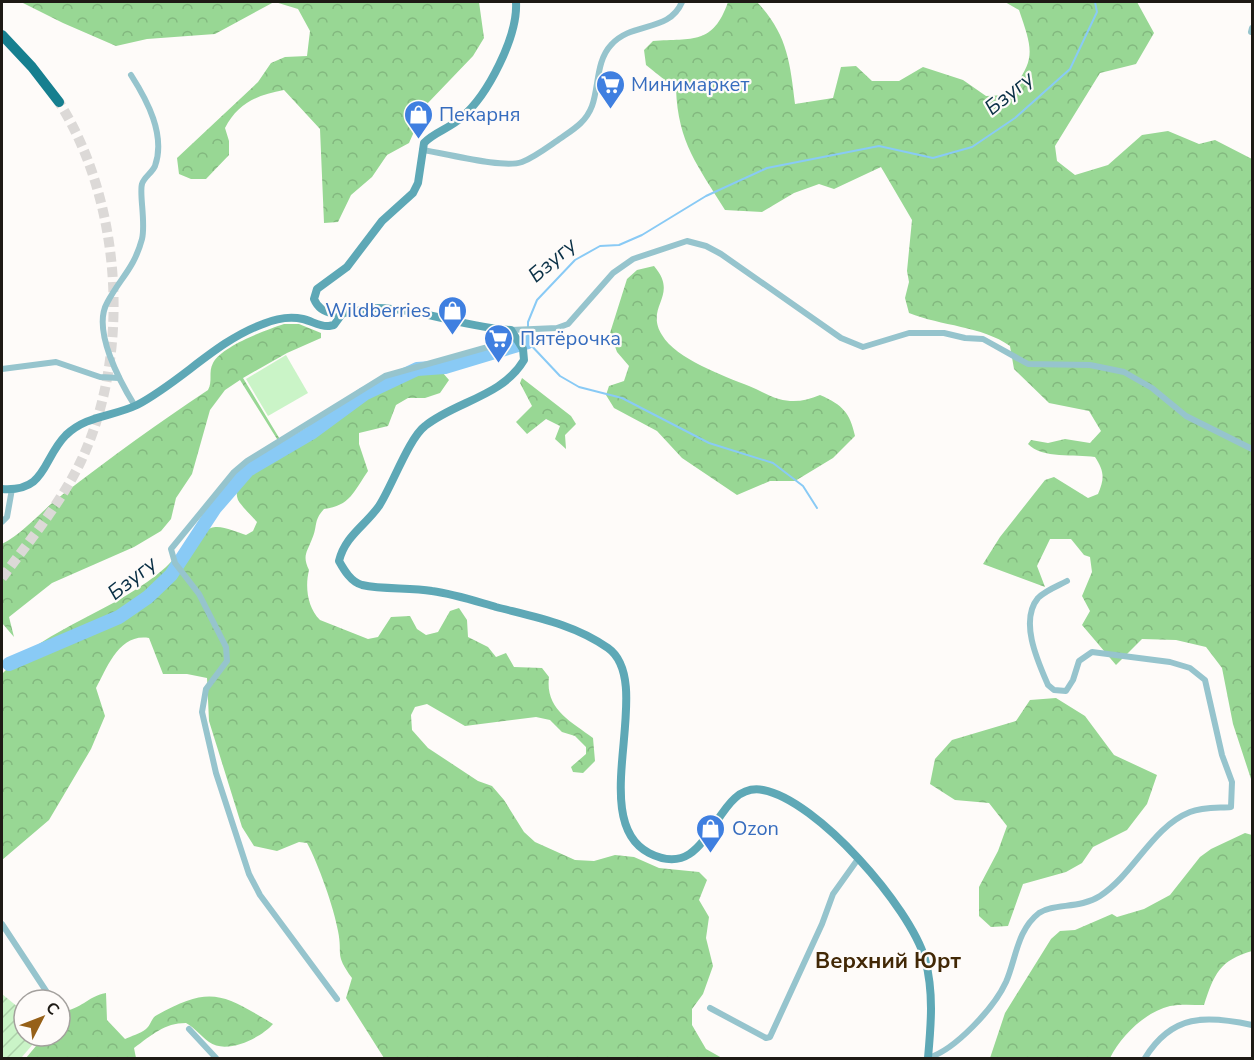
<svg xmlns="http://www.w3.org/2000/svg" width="1254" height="1060" viewBox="0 0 1254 1060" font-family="'Nunito Sans',sans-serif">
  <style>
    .grass { fill: #caf4c7 }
    .forest { fill: url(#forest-crowns) }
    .garden { fill: url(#garden-furrows) }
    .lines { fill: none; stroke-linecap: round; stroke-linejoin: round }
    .stream { stroke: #89caf5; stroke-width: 2 }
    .river { stroke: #89caf5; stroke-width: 14 }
    .highway-tunnel { stroke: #dcd9d7; stroke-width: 10; stroke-dasharray: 10 5; stroke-linecap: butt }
    .street { stroke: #96c4cd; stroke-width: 6 }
    .secondary { stroke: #5ea8b6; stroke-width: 8 }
    .highway { stroke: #167f8f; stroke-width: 10 }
    .labels { text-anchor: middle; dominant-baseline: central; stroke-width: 4.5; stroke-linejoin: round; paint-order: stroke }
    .shop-label { font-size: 20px; fill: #366cbe; stroke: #fefbf9; text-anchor: start }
    .water-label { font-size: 21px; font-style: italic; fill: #092f45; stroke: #fefbf9 }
    .quarter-label { font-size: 22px; font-weight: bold; fill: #422806; stroke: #fefbf9 }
  </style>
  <defs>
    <pattern id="forest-crowns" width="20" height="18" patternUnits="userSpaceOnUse" patternTransform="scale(1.5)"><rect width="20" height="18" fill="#98d794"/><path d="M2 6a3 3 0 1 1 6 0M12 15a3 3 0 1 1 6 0" fill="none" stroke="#83b87f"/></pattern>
    <pattern id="garden-furrows" width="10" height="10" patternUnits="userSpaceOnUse" patternTransform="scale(1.5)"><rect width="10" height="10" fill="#caf4c7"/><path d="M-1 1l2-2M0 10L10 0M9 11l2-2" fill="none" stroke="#add1aa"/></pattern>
  </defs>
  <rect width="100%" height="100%" fill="#fefbf9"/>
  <!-- grass -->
  <polygon class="grass" points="286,355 308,393 268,416 246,379"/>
  <!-- forest -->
  <g class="forest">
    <polygon points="21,2 274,2 215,34 147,39 116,46 63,23"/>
    <path d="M 275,2 L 479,2 L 484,38 L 473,56 L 426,105 L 409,143 L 387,155 L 372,177 L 351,195 L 338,222 L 324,223 L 320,129 L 284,90 C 257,95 238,103 225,128 L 229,141 L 229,155 L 206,179 L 191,179 L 179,174 L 177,158 L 258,82 L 271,63 L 285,57 L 307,56 L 310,31 L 298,9 Z"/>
    <path d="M 728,2 L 757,2 C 787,34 790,61 795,104 L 833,98 L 841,67 L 856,66 L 872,81 L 899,81 L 923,67 L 963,80 L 986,96 L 1007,95 C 1037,60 1033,51 1019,10 L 1005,2 L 1137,2 L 1154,33 L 1136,64 L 1100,73 L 1055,146 L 1057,161 L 1075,175 L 1108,165 L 1142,135 L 1168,131 L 1199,144 L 1215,140 L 1252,159 L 1252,782 L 1233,724 L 1222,668 L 1206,647 L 1176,640 L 1142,639 L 1116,665 L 1082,625 L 1090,611 L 1082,596 L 1092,572 L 1090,557 L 1084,555 L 1071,539 L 1050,539 L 1037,566 L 1045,587 L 983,564 L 1000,537 L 1045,480 L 1054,477 L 1088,498 L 1098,494 C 1105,478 1104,471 1095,457 C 1075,454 1042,459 1028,444 L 1031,440 L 1048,443 L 1065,439 L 1090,443 L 1101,431 L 1089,411 L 1049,403 L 1014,369 L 1010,346 C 982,326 941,326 909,313 L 905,298 L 909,282 L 907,271 L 912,220 L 881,167 L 834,189 L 819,184 L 794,193 L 762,212 L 725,210 C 698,166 678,143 676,89 L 646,65 L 644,50 L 653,41 C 693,38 713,45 728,2 Z"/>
    <path d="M 654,266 C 680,296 644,306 662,335 C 676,359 724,376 749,386 C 759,390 769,396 779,399 C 793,403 806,401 820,395 C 843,405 850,413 855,436 L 833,458 L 795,481 L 770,481 L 737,495 L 682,458 L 657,431 L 614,408 L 606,395 L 609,386 L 624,381 L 629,366 L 617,352 L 610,333 L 627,279 L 637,270 Z"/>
    <path d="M 284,324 L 299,324 L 321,333 L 321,338 L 287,353 L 243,378 L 284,446 C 334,414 377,374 437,366 L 449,380 L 440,393 L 425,398 L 408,398 L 396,405 L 388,426 L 359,433 L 359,444 L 368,471 C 354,491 350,506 324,509 C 313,521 318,526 312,539 C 307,552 302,556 309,570 C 305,586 307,607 320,620 L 368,639 L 378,637 L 391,617 L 410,616 L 417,629 L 426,635 L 438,632 L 450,611 L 459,608 L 467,620 L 468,637 L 488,647 L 496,657 L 506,653 L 514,667 L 542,668 L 549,677 C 545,709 570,721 593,738 L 595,761 L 583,773 L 573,772 L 571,767 L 586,754 L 586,747 L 575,736 L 562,732 L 550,720 L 536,717 L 465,726 L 427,704 L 415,707 L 411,715 L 412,730 L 428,748 L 478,781 L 492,786 L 504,800 L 524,832 L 535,842 L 575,860 L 594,861 L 615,855 L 634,857 L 659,868 L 699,872 L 707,880 L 699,900 L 709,917 L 706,938 L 713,966 L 703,994 L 692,1009 L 692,1025 L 706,1049 L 722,1058 L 384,1058 L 346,998 L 352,978 C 334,953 343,956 338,931 C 334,908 318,863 307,843 L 299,842 L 277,851 L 254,846 L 242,827 L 209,721 L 207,678 L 187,674 L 163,674 L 149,638 C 119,633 107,668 96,688 L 105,716 L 91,749 L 49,820 L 2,860 L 2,674 C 48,626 117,611 166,567 C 180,554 193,534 211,528 C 220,524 237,532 246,535 L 253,531 L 257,522 C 252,516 242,507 238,500 C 229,477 269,459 282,447 L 240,380 L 225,390 L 210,410 L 192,474 L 176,498 L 171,519 L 161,531 L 134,547 L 52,583 L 9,617 L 14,637 L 2,623 L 2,544 C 25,532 41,511 62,495 C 110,458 158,423 208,390 C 213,381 208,372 213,363 C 222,346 266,330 284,324 Z"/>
    <polygon points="522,378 571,416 576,424 565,435 566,449 555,439 560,426 546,419 527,434 516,422 532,406 520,383"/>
    <polygon points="1056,698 1085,716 1114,755 1157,775 1147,804 1127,830 1093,847 1082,863 1066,872 1023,884 1008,926 991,927 979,916 979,887 998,851 1007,826 989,803 955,800 930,784 935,759 952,740 1016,721 1030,700"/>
    <path d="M 1245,833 L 1252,835 L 1252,951 C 1220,960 1214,974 1204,1005 C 1193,1005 1180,1004 1170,1006 C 1145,1012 1121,1036 1110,1058 L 990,1058 L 1005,1013 L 1051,939 L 1060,931 L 1075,930 L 1112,914 L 1117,917 L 1144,909 L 1170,895 L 1200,857 L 1211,849 Z"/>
    <path d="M 106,993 L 107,1020 L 125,1039 C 131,1036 140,1034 146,1029 C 151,1025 151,1018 157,1015 C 211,985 223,994 273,1024 C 261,1038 226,1055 209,1042 C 201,1036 195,1028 186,1023 C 164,1023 152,1035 134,1048 L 136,1058 L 139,1058 L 26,1058 L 36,1046 L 39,1036 L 60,1036 L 60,1012 C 83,1009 86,997 106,993 Z"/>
  </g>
  <!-- garden -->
  <polygon class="garden" points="2,994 24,1012 24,1036 40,1036 21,1058 2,1058"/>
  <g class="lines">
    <!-- stream -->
    <polyline class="stream" points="817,508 803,486 773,463 709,443 622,398 579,387 560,376 528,342 528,322 537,300 575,260 600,246 619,245 642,235 706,196 767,168 879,146 933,158 972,147 1015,118 1070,69 1097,12 1095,2"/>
    <!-- river -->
    <polyline class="river" points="9,664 119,617 148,597 171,575 215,508 248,470 311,433 364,394 417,369 445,367 528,342"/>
    <!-- highway-tunnel -->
    <path class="highway-tunnel" d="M 2,578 C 29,541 61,503 81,461 C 132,353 122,202 59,102"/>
    <!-- street -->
    <g class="street">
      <polyline points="1251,32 1252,28"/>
      <path d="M 131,75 C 147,100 166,135 155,166 C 152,173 144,177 142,184 C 139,193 146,223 142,239 C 134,269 120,278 107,303 C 92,330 120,382 135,406"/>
      <path d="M 422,150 C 445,153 503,169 522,162 C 535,157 549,146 561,138 C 574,129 586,122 592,106 C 599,87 596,61 611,45 C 632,21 669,33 682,2"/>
      <polyline points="511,330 557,328 568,324 613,273 633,259 687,241 706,246 721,254 841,338 863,347 909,333 944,333 965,338 983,339 1028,364 1090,365 1124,372 1152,388 1186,416 1252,449"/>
      <polyline points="2,369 56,362 100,377 119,378"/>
      <polyline points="2,522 7,517 12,489"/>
      <polyline points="2,924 52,1000"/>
      <polyline points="337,999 260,895 249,874 216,773 202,712 206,689 227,661 226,647 199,594 175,563 171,549 234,472 247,461 385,376 495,345 499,339 500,330"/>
      <polyline points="710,1008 766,1038 770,1037 822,924 833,894 858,859"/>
      <polyline points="60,1009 62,1011"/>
      <polyline points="189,1029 216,1058"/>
      <path d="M 928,1058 C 955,1050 994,1008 1006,982 C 1016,959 1017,930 1039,913 C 1054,903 1080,909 1100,896 C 1134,874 1152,827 1190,812 C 1202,807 1218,808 1231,807 L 1232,782 L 1222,755 L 1205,680 L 1190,668 L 1170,662 L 1092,652 L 1079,661 L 1073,680 L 1066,691 L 1054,690 L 1048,685 C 1038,662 1019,621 1038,598 C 1046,590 1058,586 1067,581"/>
      <path d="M 1145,1058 C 1172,1014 1206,1015 1252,1025"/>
    </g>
    <!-- secondary -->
    <g class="secondary">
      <path d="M 516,2 C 518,36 488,95 462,117 C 451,128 434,132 424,143 L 418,183 L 413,193 L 382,221 L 347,267 L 317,289 L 314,299 C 325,325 357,308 377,308 C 423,309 466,328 511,330 L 523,349 L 524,360 C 502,397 456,401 425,426 C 409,438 392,486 379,506 C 365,526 345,536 339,561 C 344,570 351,582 362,585 C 384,590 410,587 432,591 C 454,594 475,601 496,607 C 535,617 574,624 608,648 C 657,683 585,820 649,853 C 713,886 712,780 763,790 C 817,800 910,907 925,959 C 934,992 931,1025 928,1058"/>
      <path d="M 2,489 C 47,492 42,459 66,435 C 87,415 112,417 137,405 C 181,382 216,341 263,324 C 275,319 290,316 303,319 C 312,321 320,327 329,326 L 334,325 L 342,314"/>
    </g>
    <!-- highway -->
    <polyline class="highway" points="2,35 32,67 59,102"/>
  </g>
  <!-- icons -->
  <defs>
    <symbol id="supermarket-pin" viewBox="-11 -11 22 30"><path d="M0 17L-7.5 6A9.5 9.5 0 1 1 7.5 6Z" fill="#3f7fe0" stroke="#fefbf9"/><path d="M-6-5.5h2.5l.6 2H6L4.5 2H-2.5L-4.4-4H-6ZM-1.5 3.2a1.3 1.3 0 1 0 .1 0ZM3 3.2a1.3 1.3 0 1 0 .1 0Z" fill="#fff"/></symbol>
    <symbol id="shop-pin" viewBox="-11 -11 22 30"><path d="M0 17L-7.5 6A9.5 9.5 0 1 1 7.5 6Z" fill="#3f7fe0" stroke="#fefbf9"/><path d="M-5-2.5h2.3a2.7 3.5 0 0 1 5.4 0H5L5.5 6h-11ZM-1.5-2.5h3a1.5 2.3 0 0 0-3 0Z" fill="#fff"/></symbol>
  </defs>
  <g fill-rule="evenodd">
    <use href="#supermarket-pin" x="594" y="68" width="33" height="45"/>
    <use href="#shop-pin" x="402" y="98" width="33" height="45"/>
    <use href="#shop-pin" x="436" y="294" width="33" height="45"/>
    <use href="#supermarket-pin" x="482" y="322" width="33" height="45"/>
    <use href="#shop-pin" x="694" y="812" width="33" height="45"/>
  </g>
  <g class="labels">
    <!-- shop labels -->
    <g class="shop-label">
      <text x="631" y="84">Минимаркет</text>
      <text x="439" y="114">Пекарня</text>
      <text x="431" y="310" text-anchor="end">Wildberries</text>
      <text x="520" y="338">Пятёрочка</text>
      <text x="732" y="828">Ozon</text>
    </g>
    <!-- water labels -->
    <g class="water-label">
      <text transform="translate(1009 93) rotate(-39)">Бзугу</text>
      <text transform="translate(552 260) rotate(-41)">Бзугу</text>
      <text transform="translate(132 578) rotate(-39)">Бзугу</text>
    </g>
    <!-- quarter labels -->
    <g class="quarter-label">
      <text x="888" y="961">Верхний Юрт</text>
    </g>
  </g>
  <!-- border -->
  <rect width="1254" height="1060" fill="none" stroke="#1e1a15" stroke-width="6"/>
  <!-- north arrow -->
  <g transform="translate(42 1018) rotate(48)"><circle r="28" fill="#fefbf9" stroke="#a4a19e" stroke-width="1.5"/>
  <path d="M0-4.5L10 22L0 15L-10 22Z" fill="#966018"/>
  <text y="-9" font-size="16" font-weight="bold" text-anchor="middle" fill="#1e1a15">С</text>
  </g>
</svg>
